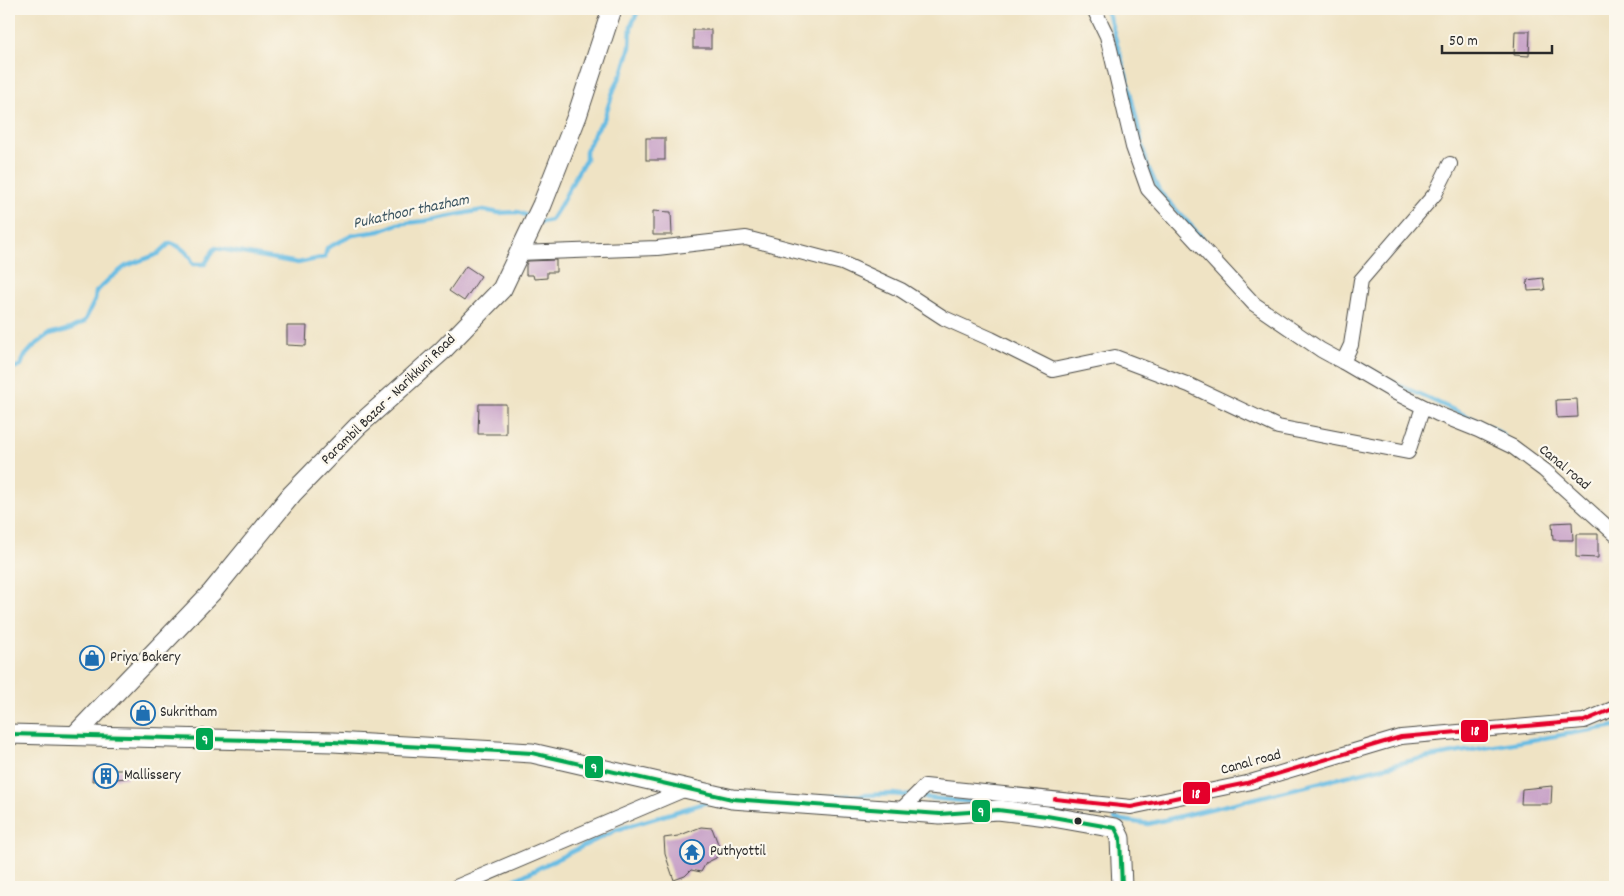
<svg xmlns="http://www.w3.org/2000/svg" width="1624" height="896" viewBox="0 0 1624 896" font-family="Dekko,sans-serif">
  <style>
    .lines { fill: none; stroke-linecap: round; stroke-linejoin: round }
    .stream { stroke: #67bce3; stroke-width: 4.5 }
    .building { fill: #c7a1c7 }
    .minor-casing { stroke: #484742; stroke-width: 16 }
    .secondary-casing { stroke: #484742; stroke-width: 21 }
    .minor { stroke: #fff; stroke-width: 14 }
    .secondary { stroke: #fff; stroke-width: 19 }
    .bus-1-casing { stroke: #fbf7ec; stroke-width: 8 }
    .bus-2-casing { stroke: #fbf7ec; stroke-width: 8 }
    .bus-1 { stroke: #00a651; stroke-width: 4 }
    .bus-2 { stroke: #e4002b; stroke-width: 4 }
    .bus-dot { fill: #2b2b2b; stroke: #fbf7ec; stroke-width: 2 }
    .labels { text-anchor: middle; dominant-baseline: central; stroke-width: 4.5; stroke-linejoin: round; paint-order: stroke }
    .street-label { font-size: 15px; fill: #2b2b2b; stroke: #fbf7ec }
    .poi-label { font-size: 15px; fill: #2b2b2b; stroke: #fbf7ec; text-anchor: start }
    .water-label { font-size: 16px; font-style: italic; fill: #3d5662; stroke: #fbf7ec }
    .line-badge { stroke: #fbf7ec; stroke-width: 2 }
    .badge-label { font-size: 14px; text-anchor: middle; font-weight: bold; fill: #fff }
  </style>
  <rect width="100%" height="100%" fill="#fbf7ec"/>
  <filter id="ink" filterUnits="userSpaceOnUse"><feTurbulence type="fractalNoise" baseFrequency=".02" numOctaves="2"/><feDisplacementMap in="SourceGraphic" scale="10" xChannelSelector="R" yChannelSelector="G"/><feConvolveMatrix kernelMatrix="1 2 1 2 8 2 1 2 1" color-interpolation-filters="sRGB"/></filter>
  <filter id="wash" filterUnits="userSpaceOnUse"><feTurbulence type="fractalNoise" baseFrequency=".0096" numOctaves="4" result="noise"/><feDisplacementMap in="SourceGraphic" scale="20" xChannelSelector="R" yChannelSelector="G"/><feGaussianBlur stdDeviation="1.12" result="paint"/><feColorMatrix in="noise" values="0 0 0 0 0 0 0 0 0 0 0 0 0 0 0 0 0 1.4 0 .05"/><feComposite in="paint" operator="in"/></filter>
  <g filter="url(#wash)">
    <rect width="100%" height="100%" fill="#efe3c4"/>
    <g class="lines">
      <!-- stream -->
      <g class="stream">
        <polyline points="1105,9 1110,19 1126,75 1147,165 1159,191 1204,240"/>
        <polyline points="541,222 551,220 560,206 579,170 586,160 586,151 595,132 604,119 614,89 623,71 630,47 631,26 639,9"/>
        <polyline points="1363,366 1397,384 1491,427 1504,436"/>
        <path d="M 9,370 L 21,365 L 24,357 L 34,346 L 49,335 L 70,329 L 84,322 L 95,300 L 96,292 L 109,279 L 126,266 L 158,254 L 170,243 C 181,246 190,254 193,264 L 205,264 L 215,248 L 298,263 L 325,257 L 327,248 L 353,235 L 380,231 L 397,224 L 425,221 L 471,212 L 484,210 L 499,213 L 518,212 L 530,217"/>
        <polyline points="821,797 893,794 911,796"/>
        <polyline points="919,797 983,803"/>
        <polyline points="1115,819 1148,824 1418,759 1615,726"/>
        <polyline points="500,887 616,830 711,801"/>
      </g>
    </g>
    <g id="blocks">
      <!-- building -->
      <g class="building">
        <rect x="693" y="30" width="18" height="18"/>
        <polygon points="1515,31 1530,31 1529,56 1514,55"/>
        <rect x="646" y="138" width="19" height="22"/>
        <polygon points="653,211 671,212 672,235 653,235"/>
        <polygon points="556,260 556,272 547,272 547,278 534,279 533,275 526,275 526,265 528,261"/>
        <polygon points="466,266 481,276 464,301 449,291"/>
        <polygon points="1543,278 1545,290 1528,291 1527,280"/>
        <polygon points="287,326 307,326 306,346 287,345"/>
        <polygon points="1577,399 1578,417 1557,418 1556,400"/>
        <polygon points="479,404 506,404 506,434 478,434"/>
        <polygon points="1572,522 1573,540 1553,540 1552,523"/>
        <polygon points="1576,534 1598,534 1598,558 1576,557"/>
        <polygon points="93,770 127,770 127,778 92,781"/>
        <polygon points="1552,786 1551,804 1521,804 1522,789"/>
        <polygon points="701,827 712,828 720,849 716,858 706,863 701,872 691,870 685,876 674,880 665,854 664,838 678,836"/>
      </g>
    </g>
  </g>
  <g filter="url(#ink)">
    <use href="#blocks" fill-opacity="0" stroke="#484742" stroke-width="1"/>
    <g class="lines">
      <defs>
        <g id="minor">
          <polyline points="1094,9 1107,36 1133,147 1148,189 1254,304 1321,350 1343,362 1396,393 1438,414 1478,430 1513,447 1544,470 1615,534"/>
          <polyline points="519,253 657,248 746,238 842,263 901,290 944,318 991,339 1053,370 1115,357 1189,385 1278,427 1408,452 1423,407"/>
          <polyline points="1343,362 1351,345 1361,280 1435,194 1450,164"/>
          <polyline points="900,811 925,786 1131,807 1247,783 1401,737 1584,721 1615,708"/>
          <polyline points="456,887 686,789"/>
        </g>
        <g id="secondary">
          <polyline points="9,734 333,742 532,753 732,799 940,814 998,810 1047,816 1115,828 1120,838 1122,887"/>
          <polyline points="75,735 212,592 292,494 358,426 442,351 502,289 542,205 577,116 612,9"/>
        </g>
      </defs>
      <!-- minor casing -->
      <use href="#minor" class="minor-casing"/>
      <!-- secondary casing -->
      <use href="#secondary" class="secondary-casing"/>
      <!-- minor -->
      <use href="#minor" class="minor"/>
      <!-- secondary -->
      <use href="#secondary" class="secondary"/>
      <defs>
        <polyline id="bus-1" points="9,734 333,742 532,753 732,799 940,814 998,810 1047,816 1115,828 1120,838 1122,887"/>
        <polyline id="bus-2" points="1055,799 1131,807 1247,783 1401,737 1584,721 1615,708"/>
      </defs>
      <!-- bus-1 casing -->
      <use href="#bus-1" class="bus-1-casing"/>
      <!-- bus-2 casing -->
      <use href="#bus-2" class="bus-2-casing"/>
      <!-- bus-1 -->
      <use href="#bus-1" class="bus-1"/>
      <!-- bus-2 -->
      <use href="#bus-2" class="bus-2"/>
    </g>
  </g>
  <!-- icons -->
  <defs>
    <symbol id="shop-ring" viewBox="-11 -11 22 22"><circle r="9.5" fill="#fbf7ec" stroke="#1f6fb2" stroke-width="1.5"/><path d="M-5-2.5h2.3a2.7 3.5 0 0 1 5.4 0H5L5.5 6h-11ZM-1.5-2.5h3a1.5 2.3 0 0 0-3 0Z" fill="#1f6fb2"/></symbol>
    <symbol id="building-ring" viewBox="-11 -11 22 22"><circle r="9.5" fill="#fbf7ec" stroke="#1f6fb2" stroke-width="1.5"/><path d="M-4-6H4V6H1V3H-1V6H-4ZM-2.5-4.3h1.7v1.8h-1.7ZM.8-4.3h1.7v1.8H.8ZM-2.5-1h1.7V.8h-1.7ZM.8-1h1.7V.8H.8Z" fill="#1f6fb2"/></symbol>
    <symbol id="temple-ring" viewBox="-11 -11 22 22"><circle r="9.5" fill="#fbf7ec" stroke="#1f6fb2" stroke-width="1.5"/><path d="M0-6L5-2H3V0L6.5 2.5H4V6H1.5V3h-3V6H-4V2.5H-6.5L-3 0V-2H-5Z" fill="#1f6fb2"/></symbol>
  </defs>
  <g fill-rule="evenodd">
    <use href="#shop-ring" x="78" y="644" width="28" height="28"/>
    <use href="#shop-ring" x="129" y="699" width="28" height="28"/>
    <use href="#building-ring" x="92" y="762" width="28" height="28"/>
    <use href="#temple-ring" x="678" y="838" width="28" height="28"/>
  </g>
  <!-- markers -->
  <circle class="bus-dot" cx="1078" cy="821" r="4.5"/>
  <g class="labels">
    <!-- street labels -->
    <g class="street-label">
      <text transform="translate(389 400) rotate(-44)">Parambil Bazar - Narikkuni Road</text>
      <text transform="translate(1564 468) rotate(40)">Canal road</text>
      <text transform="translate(1251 763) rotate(-15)">Canal road</text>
    </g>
    <!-- poi labels -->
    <g class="poi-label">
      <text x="110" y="658">Priya Bakery</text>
      <text x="160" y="713">Sukritham</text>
      <text x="124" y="776">Mallissery</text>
      <text x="710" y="852">Puthyottil</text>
    </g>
    <!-- water labels -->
    <g class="water-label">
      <text transform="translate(411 212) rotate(-12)">Pukathoor thazham</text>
    </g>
  </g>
  <g class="line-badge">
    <rect x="1460" y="719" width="29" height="24" rx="5" fill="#e4002b"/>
    <rect x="195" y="727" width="19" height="24" rx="5" fill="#00a651"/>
    <rect x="584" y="755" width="20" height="24" rx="5" fill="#00a651"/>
    <rect x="1182" y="781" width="29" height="24" rx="5" fill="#e4002b"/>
    <rect x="971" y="799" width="20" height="24" rx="5" fill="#00a651"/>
  </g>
  <g class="badge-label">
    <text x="1475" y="735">18</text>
    <text x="205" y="744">9</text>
    <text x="594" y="772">9</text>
    <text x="1196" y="798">18</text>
    <text x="981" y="816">9</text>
  </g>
  <!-- margin -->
  <rect width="1624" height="896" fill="none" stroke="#fbf7ec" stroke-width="30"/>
  <!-- scale -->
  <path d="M1442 45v8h110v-8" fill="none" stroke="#2b2b2b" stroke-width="2.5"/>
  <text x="1449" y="45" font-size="15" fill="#2b2b2b" stroke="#fbf7ec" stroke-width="4" paint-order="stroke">50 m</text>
</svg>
